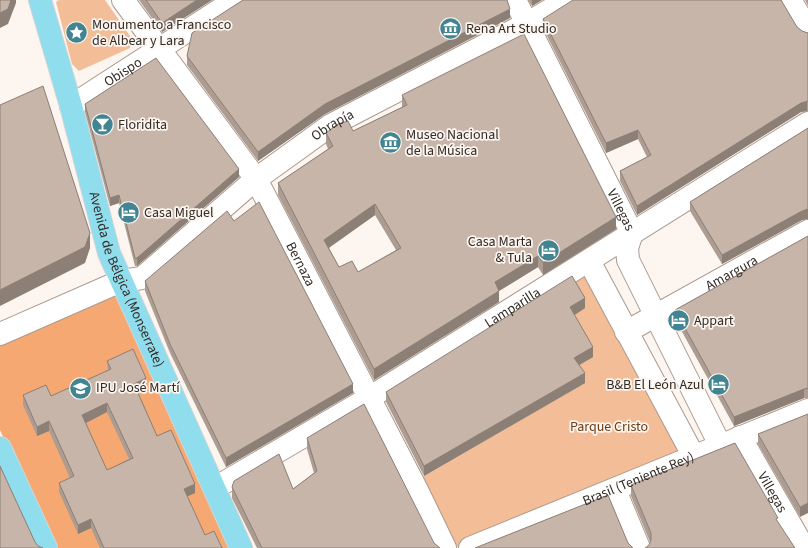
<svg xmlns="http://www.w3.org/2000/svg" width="808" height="548" viewBox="0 0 808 548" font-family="'Source Sans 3',sans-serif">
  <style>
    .green { fill: #f3bd98 }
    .forest { fill: #f5a871 }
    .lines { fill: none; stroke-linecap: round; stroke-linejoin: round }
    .minor-casing { stroke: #ab998d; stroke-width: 24 }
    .major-casing { stroke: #d6d5d4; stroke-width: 24 }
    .minor { stroke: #fff; stroke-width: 22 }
    .major { stroke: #8fdded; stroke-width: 22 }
    .wall { fill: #ac9c91; fill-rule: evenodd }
    .shaded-wall { fill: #8c7f76 }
    .building { fill: #c8b5a9; stroke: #8c7f76; fill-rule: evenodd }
    .labels { text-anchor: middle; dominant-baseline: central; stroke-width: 3.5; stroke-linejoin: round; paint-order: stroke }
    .poi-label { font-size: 14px; fill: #322b26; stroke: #fdf5f0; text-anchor: start }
    .street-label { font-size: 14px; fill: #322b26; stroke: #fdf5f0 }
    .park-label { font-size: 14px; fill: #6e3c13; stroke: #fdf5f0 }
  </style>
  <rect width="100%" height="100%" fill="#fdf5f0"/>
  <!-- green -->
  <g class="green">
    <polygon points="59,0 105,0 130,36 130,48 79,71 72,64 56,2"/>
    <polygon points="584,272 678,451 464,545 453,548 419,479 584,383 574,368 569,281"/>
  </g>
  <!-- forest -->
  <polygon class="forest" points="119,294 234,548 54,548 0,430 0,346"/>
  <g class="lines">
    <defs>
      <g id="minor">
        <path id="s1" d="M 123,0 L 256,179 L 417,490 L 445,548"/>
        <path id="s2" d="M 515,0 L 632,233 L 627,248 L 628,260 L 720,445"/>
        <polyline points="790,0 808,30"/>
        <path id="s3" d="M 71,106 L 235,0"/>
        <polyline points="589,261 693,455"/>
        <path id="s4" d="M 626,332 L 808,231"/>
        <path id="s5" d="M 0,334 L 121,281 L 142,278 L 256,179 L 331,125 L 526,24 L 567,0"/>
        <path id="s6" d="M 740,437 L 804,548"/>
        <path id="s7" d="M 215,488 L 369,398 L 808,123"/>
        <polyline points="615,490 639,548"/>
        <path id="s8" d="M 470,548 C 583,503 695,455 808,410"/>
      </g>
      <g id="major">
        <path id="s9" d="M 40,0 L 71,106 L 109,253 L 241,548"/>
        <polyline points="0,448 46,548"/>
      </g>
    </defs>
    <!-- minor casing -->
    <use href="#minor" class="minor-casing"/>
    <!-- major casing -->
    <use href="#major" class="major-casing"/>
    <!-- minor -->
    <use href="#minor" class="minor"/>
    <!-- major -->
    <use href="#major" class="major"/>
  </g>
  <!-- wall -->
  <g class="wall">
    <polygon points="139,0 212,0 162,32"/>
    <polygon points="528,0 542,0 532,6"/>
    <polygon points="805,0 808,0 808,6"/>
    <polygon points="510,18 325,114 258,161 187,65 187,56"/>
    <polygon points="543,19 797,27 802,31 808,33 808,111 801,112 637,215 620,181 620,171 647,157 638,139 606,153 543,28"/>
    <path d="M 402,95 L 616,229 L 543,275 L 538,267 L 499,291 L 499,302 L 374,380 L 278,195 L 278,183 L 328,149 L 326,144 L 326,133 L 353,131 L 402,107 ZM 375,215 L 396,250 L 358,272 L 339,267 L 329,248 Z"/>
    <polygon points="85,104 239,177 137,266 135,266 119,203 110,206 85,112"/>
    <polygon points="808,128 808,219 802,220 722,264 690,211 690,202"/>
    <polygon points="808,236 808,398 804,398 734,426 675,319 675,310"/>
    <polygon points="145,281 353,393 226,467 170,353 145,291"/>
    <polygon points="585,308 574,315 593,357 579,365 585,383 424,476 386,402 386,392"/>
    <path d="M 107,361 L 146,387 L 137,391 L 157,436 L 195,493 L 187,496 L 205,535 L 222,548 L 100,548 L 91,528 L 78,534 L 59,492 L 59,483 L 70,478 L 49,431 L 37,436 L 23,405 L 23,395 L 51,396 L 108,371 ZM 107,412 L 129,459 L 107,470 L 85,423 Z"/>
    <polygon points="808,414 800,517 758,444 758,434"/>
    <polygon points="307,438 434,543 440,548 257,548 232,498 232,487 293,489 314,473 307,449"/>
    <polygon points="735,443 649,545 650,542 631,496 631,485"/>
  </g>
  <!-- shaded-wall -->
  <g class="shaded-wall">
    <polygon points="11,0 16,0 16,3 8,24 0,28 0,13"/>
    <polygon points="197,0 212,0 162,32 162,23"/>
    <polygon points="532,0 542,0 532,6"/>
    <polygon points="510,9 510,18 325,114 258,161 258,152 325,104"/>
    <polygon points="807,101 807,111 801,112 637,215 637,206 801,103"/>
    <polygon points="638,130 638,139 606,153 606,143"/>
    <polygon points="239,169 239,177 137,266 137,258"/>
    <polygon points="119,195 119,203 110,206 110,198"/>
    <polygon points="375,204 375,215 324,251 324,240"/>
    <polygon points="808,209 808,219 802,220 722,264 722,255 802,211"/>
    <polygon points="616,217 616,229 543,275 543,263"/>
    <polygon points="90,233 90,248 85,263 0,306 0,290"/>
    <polygon points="538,256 538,267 499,291 499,302 374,380 374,369 495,282"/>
    <polygon points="585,298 585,308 570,318 570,307"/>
    <polygon points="593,347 593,357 574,368 574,358"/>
    <polygon points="585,373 585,383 424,476 424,466"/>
    <polygon points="146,378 146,387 134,393 134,384"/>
    <polygon points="353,384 353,393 226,467 226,458"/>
    <polygon points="804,389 804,398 734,426 734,417"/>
    <polygon points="107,403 107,412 82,425 82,415"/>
    <polygon points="49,421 49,431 37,436 37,427"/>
    <polygon points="195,484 195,493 184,498 184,489"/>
    <polygon points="808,503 808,513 800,517 800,507"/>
    <polygon points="91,519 91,528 78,534 78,525"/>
  </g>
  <!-- building -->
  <g class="building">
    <polygon points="0,0 11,0 8,9 0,13"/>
    <polygon points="146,0 197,0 162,23"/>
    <polygon points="243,0 507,0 510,9 325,104 258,152 187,56 192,33"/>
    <polygon points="573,0 781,0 797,27 802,31 808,33 808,101 801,103 637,206 620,171 651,155 638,130 606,143 543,19"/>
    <path d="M 524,34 L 616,217 L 543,263 L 538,256 L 495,282 L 499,291 L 374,369 L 278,183 L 333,146 L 326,133 L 338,124 L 348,121 L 353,131 L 407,105 L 402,95 ZM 375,204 L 401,248 L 358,272 L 352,261 L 339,267 L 324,240 Z"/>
    <polygon points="156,58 239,169 137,258 135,258 119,195 110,198 85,104"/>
    <polygon points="43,86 90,233 85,247 0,290 0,105"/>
    <polygon points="808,128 808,209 802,211 722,255 690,202"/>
    <polygon points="259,202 353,384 226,458 170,344 145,281 227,211 234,221"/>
    <polygon points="808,236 808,388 804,389 734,417 675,310"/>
    <polygon points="572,276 585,298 570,307 593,347 574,358 585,373 424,466 386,392"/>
    <path d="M 133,349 L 146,378 L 134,384 L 157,436 L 171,430 L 195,484 L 184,489 L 205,535 L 214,531 L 222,548 L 104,548 L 91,519 L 78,525 L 59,483 L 74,476 L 49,421 L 37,427 L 23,395 L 46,385 L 51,396 L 111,369 L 107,361 ZM 107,403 L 133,458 L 107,470 L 82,415 Z"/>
    <polygon points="364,404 434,543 440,548 262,548 232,487 234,481 279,454 293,489 317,471 307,438"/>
    <polygon points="808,414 808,503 800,507 758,434"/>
    <polygon points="735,443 778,518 776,519 795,548 645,548 649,545 651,540 651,533 631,485"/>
    <polygon points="0,466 35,542 38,546 43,548 0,548"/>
    <polygon points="608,495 628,543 633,548 475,548"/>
  </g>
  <!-- icons -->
  <defs>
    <symbol id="museum-disc" viewBox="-11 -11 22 22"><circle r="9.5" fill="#418593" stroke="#fdf5f0"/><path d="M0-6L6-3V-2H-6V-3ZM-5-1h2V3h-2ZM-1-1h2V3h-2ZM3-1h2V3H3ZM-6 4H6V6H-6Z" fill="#fff"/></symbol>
    <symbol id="sight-disc" viewBox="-11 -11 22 22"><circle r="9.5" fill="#418593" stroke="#fdf5f0"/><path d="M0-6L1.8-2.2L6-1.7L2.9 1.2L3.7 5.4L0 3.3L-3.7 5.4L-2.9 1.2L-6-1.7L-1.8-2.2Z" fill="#fff"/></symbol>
    <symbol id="bar-disc" viewBox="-11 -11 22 22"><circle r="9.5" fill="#418593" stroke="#fdf5f0"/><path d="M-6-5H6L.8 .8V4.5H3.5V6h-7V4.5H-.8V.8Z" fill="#fff"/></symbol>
    <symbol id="hotel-disc" viewBox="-11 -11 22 22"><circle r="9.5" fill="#418593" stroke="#fdf5f0"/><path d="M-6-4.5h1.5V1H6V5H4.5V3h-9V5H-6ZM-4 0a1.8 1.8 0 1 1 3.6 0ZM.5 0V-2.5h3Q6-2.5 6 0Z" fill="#fff"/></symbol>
    <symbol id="school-disc" viewBox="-11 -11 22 22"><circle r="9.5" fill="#418593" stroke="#fdf5f0"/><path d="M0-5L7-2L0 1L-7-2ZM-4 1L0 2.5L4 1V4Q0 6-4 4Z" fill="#fff"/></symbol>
  </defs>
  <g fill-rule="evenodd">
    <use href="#museum-disc" x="438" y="16" width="25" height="25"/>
    <use href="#sight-disc" x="64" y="20" width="25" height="25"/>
    <use href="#bar-disc" x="90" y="112" width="25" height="25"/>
    <use href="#museum-disc" x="378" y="130" width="25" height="25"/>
    <use href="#hotel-disc" x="116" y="200" width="25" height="25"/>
    <use href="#hotel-disc" x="536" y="238" width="25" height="25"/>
    <use href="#hotel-disc" x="666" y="308" width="25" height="25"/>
    <use href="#hotel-disc" x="706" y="372" width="25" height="25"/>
    <use href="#school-disc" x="68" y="376" width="25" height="25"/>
  </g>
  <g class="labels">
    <!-- poi labels -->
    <g class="poi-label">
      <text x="92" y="25">Monumento a Francisco<tspan x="92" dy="16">de Albear y Lara</tspan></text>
      <text x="466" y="29">Rena Art Studio</text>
      <text x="118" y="125">Floridita</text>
      <text x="406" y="135">Museo Nacional<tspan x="406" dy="16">de la Música</tspan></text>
      <text x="144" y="213">Casa Miguel</text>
      <text x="532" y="242" text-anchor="end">Casa Marta<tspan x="532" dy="16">&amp; Tula</tspan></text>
      <text x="694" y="321">Appart</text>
      <text x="704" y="385" text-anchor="end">B&amp;B El León Azul</text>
      <text x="96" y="388">IPU José Martí</text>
    </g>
    <!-- street labels -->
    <g class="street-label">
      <text stroke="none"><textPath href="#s3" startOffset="62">Obispo</textPath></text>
      <text stroke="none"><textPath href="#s5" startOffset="398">Obrapía</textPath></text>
      <text stroke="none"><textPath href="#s2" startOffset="235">Villegas</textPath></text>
      <text stroke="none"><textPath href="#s1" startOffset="319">Bernaza</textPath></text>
      <text stroke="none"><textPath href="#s4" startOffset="121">Amargura</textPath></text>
      <text stroke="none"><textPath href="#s9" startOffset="293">Avenida de Bélgica (Monserrate)</textPath></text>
      <text stroke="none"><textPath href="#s7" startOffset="348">Lamparilla</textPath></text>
      <text stroke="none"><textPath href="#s8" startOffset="182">Brasil (Teniente Rey)</textPath></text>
      <text stroke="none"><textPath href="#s6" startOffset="64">Villegas</textPath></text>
    </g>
    <!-- park labels -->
    <g class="park-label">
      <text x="609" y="427">Parque Cristo</text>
    </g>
  </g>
</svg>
